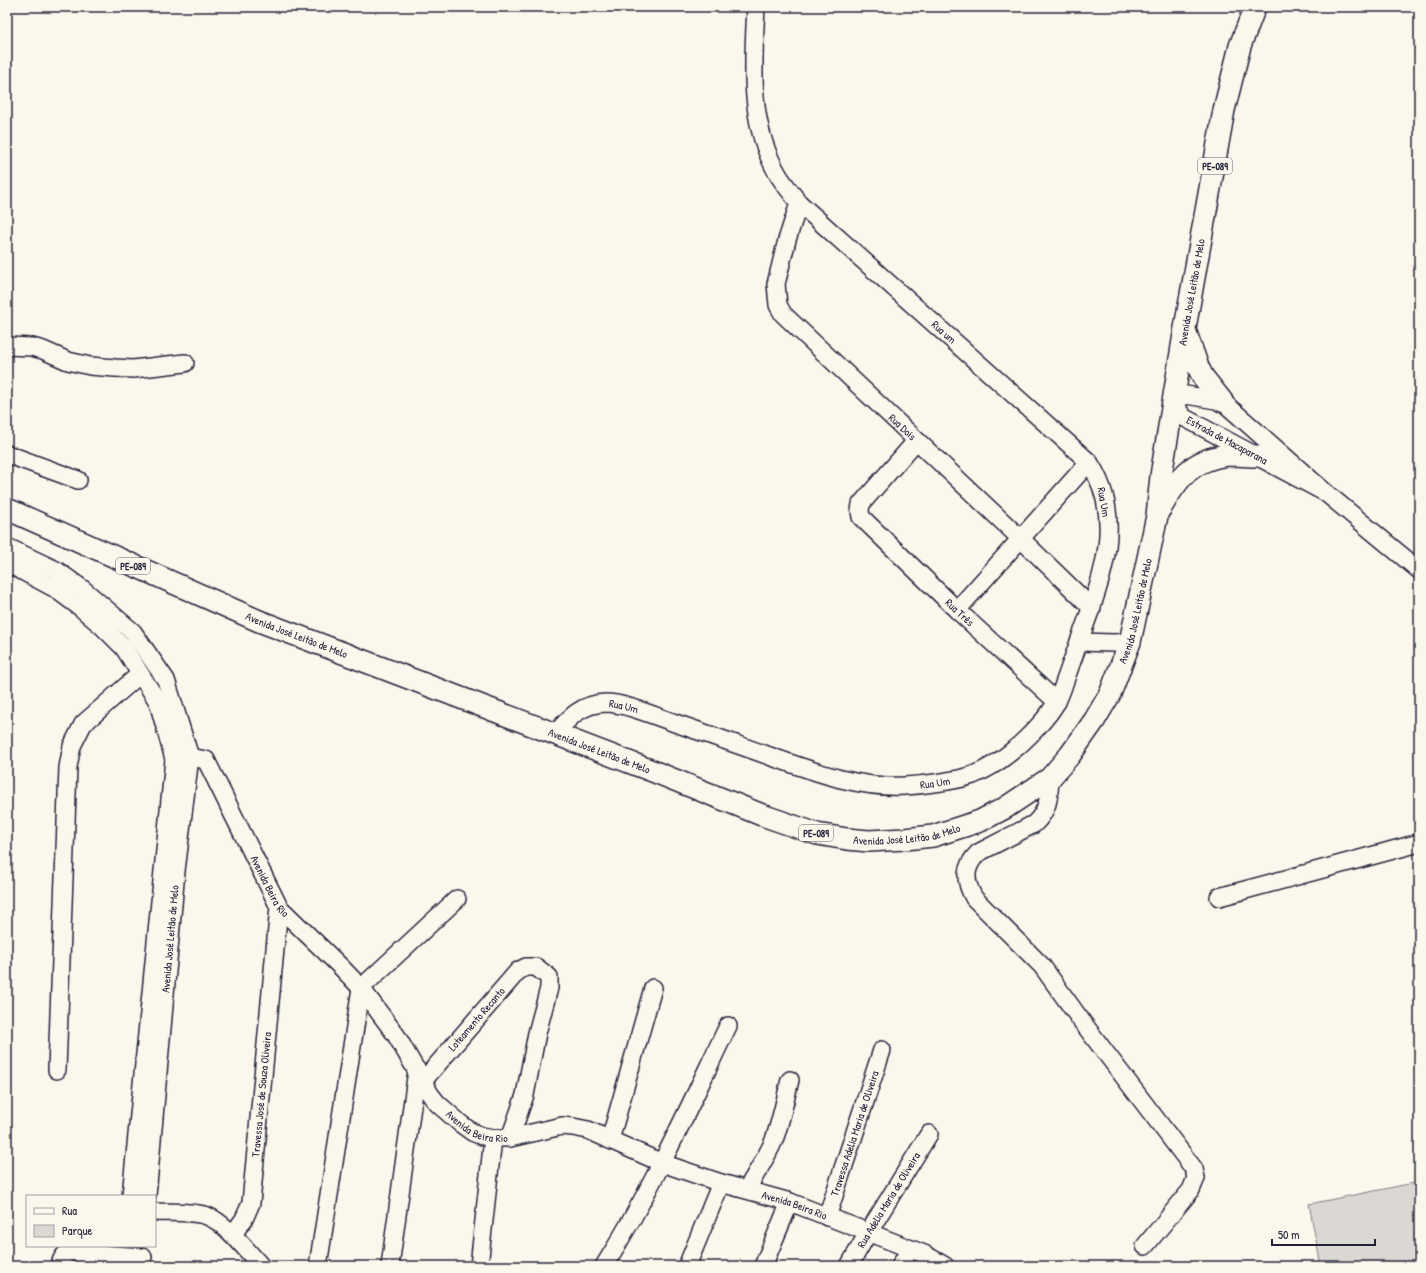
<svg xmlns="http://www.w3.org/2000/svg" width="1426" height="1273" viewBox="0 0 1426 1273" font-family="'Patrick Hand',sans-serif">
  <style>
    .green { fill: #dbd8d3; stroke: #7e7d87 }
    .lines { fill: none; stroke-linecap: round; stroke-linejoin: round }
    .minor-casing { stroke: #22223b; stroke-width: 20 }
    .major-casing { stroke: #22223b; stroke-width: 24 }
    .minor { stroke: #fbf7ec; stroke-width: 17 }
    .major { stroke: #fbf7ec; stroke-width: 21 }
    .labels { text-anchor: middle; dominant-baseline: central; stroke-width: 4; stroke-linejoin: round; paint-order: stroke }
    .shield { fill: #fbf7ec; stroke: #636270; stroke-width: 1 }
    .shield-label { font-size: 10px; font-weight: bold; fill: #22223b }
    .street-label { font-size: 11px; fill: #22223b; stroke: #fbf7ec }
  </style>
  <rect width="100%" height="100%" fill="#fbf7ec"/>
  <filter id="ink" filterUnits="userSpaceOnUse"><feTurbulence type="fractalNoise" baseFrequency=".025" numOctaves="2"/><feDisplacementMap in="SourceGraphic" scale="8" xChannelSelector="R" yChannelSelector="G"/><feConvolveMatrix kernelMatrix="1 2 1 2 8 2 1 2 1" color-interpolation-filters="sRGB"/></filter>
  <g filter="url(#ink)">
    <!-- green -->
    <polygon class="green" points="1419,1182 1419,1266 1321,1266 1309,1204"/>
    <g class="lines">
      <defs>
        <g id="minor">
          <path id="s1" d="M 756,7 C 753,64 748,125 779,176 C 785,185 792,194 799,203 L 787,240 L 776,284 L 778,305 L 783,314 L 1021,539 L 1092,608"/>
          <polyline points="7,346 32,347 43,350 68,361 90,366 115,368 133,369 185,363"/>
          <path id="s2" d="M 916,441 L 861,504 L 860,511 L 861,517 L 957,610 L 1057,702"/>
          <polyline points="7,454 78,480"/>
          <polyline points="1326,493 1183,417 1173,402 1186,395 1222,401 1326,493 1419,570"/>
          <polyline points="7,547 56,570 84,590 133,632 166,680 190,757 176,871 147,1196"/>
          <polyline points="7,563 54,588 81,608 103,627 124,648 158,702 174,759 131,1196"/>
          <polyline points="957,610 1089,462"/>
          <polyline points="1079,642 1114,643 1130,642"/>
          <path id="s3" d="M 555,734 C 569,718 581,704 605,703 C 625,703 655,716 675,723 C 708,734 741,746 775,758 C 816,772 860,789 905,786 C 923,785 956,781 973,775 C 986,770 1000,761 1011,752 C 1025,741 1049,717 1057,701 C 1061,694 1063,686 1066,678 C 1071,664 1076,650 1081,636 C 1102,579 1126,518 1089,462 L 799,203"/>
          <path id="s4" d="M 174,759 L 190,757 L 206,760 L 279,907 L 341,967 L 361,988 L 396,1035 L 430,1094 L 437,1103 L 461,1124 L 472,1132 L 482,1136 L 493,1138 L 510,1138 L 562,1126 L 573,1127 L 588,1130 L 662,1163 L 721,1183 L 790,1202 L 924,1254 L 945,1266"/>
          <path d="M 1050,778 C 1049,797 1049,810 1034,824 L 978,853 C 964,867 964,880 974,898 L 1042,966 L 1083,1023 L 1194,1169 L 1196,1178 L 1191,1190 L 1145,1246"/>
          <polyline points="1219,897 1419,843"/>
          <polyline points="57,1070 68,767 72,746 83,724 140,674"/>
          <path id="s5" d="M 423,1081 L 518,971 L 526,967 L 536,967 L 549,977 L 549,988 L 537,1033 L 525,1095 L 510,1138"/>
          <polyline points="610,1140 653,988"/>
          <path d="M 747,1189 C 756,1173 767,1157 774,1140 C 781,1121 785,1100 790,1080"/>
          <path d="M 155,1212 C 171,1213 193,1211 207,1216 C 225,1222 248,1252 261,1266"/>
          <path id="s6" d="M 827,1217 L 882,1050"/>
          <path id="s7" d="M 233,1234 L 244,1219 L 251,1203 L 279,907"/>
          <path d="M 60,1266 C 61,1259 64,1254 70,1252 L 143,1257"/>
          <polyline points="318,1266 361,988 457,899"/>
          <polyline points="390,1266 417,1070"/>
          <polyline points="479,1266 493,1138"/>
          <path d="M 604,1266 C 652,1190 689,1107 728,1026"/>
          <polyline points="687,1266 721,1183"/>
          <polyline points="763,1266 790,1202"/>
          <path id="s8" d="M 849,1266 L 868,1233 L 929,1134"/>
          <polyline points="900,1266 910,1249"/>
        </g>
        <g id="major">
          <polyline points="1185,330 1198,367 1203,377 1222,401"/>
          <path d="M 1161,508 C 1177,479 1192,459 1228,455 C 1238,455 1248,456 1259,456"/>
          <path id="s9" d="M 7,509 L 259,621 L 655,772 L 762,815 L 817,834 L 847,839 L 869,841 L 905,839 L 933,836 L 980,821 L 1005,808 L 1050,778 L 1070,755 L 1094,721 L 1110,694 L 1130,642 L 1157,516 L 1161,476 L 1185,328 L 1224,110 L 1240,46 L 1255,7"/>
        </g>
      </defs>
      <!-- minor casing -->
      <use href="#minor" class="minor-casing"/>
      <!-- major casing -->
      <use href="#major" class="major-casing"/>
      <!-- minor -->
      <use href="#minor" class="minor"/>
      <!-- major -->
      <use href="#major" class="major"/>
    </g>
  </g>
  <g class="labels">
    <!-- shield labels -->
    <g class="shield">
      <rect x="1198" y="158" width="34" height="16" rx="3"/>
      <rect x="116" y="558" width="34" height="16" rx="3"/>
      <rect x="799" y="825" width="34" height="16" rx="3"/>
    </g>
    <g class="shield-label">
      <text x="1215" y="166">PE-089</text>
      <text x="133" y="566">PE-089</text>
      <text x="816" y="833">PE-089</text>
    </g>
    <!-- street labels -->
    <g class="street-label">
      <text stroke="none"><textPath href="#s9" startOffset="1636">Avenida José Leitão de Melo</textPath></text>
      <text transform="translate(944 332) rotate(42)">Rua um</text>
      <text stroke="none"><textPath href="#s1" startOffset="487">Rua Dois</textPath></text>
      <text transform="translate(1227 440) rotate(28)">Estrada de Macaparana</text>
      <text transform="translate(1104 502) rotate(80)">Rua Um</text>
      <text stroke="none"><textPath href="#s9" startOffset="1312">Avenida José Leitão de Melo</textPath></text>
      <text stroke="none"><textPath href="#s2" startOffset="234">Rua Três</textPath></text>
      <text stroke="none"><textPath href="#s9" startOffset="316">Avenida José Leitão de Melo</textPath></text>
      <text stroke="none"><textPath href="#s3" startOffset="80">Rua Um</textPath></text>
      <text stroke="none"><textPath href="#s9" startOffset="640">Avenida José Leitão de Melo</textPath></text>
      <text stroke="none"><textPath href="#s3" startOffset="404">Rua Um</textPath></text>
      <text stroke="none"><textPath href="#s9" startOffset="964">Avenida José Leitão de Melo</textPath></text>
      <text stroke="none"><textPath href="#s4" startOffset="174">Avenida Beira Rio</textPath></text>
      <text transform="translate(170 939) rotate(-85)">Avenida José Leitão de Melo</text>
      <text stroke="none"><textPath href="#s5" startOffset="82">Loteamento Recanto</textPath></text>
      <text stroke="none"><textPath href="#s7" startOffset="145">Travessa José de Souza Oliveira</textPath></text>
      <text stroke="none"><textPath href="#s4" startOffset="498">Avenida Beira Rio</textPath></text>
      <text stroke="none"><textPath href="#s6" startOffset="88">Travessa Adelia Maria de Oliveira</textPath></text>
      <text stroke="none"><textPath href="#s8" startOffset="77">Rua Adelia Maria de Oliveira</textPath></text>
      <text stroke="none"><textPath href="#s4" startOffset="834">Avenida Beira Rio</textPath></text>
    </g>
  </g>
  <!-- margin -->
  <rect width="1426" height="1273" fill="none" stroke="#fbf7ec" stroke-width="24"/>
  <rect x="12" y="12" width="1402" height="1249" fill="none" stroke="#22223b" stroke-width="1.5" filter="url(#ink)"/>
  <!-- legend -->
  <rect x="26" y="1195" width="130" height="52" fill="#fbf7ec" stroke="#a4a2a5"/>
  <rect x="34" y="1208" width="20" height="6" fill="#fbf7ec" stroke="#a4a2a5"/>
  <text x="62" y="1215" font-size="12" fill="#22223b">Rua</text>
  <rect x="34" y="1225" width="20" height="12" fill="#dbd8d3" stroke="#a4a2a5"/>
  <text x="62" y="1235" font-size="12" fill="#22223b">Parque</text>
  <!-- scale -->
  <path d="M1272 1239v6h103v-6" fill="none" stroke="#22223b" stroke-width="2"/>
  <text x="1278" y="1239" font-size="12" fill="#22223b" stroke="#fbf7ec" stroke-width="3" paint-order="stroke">50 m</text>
</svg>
